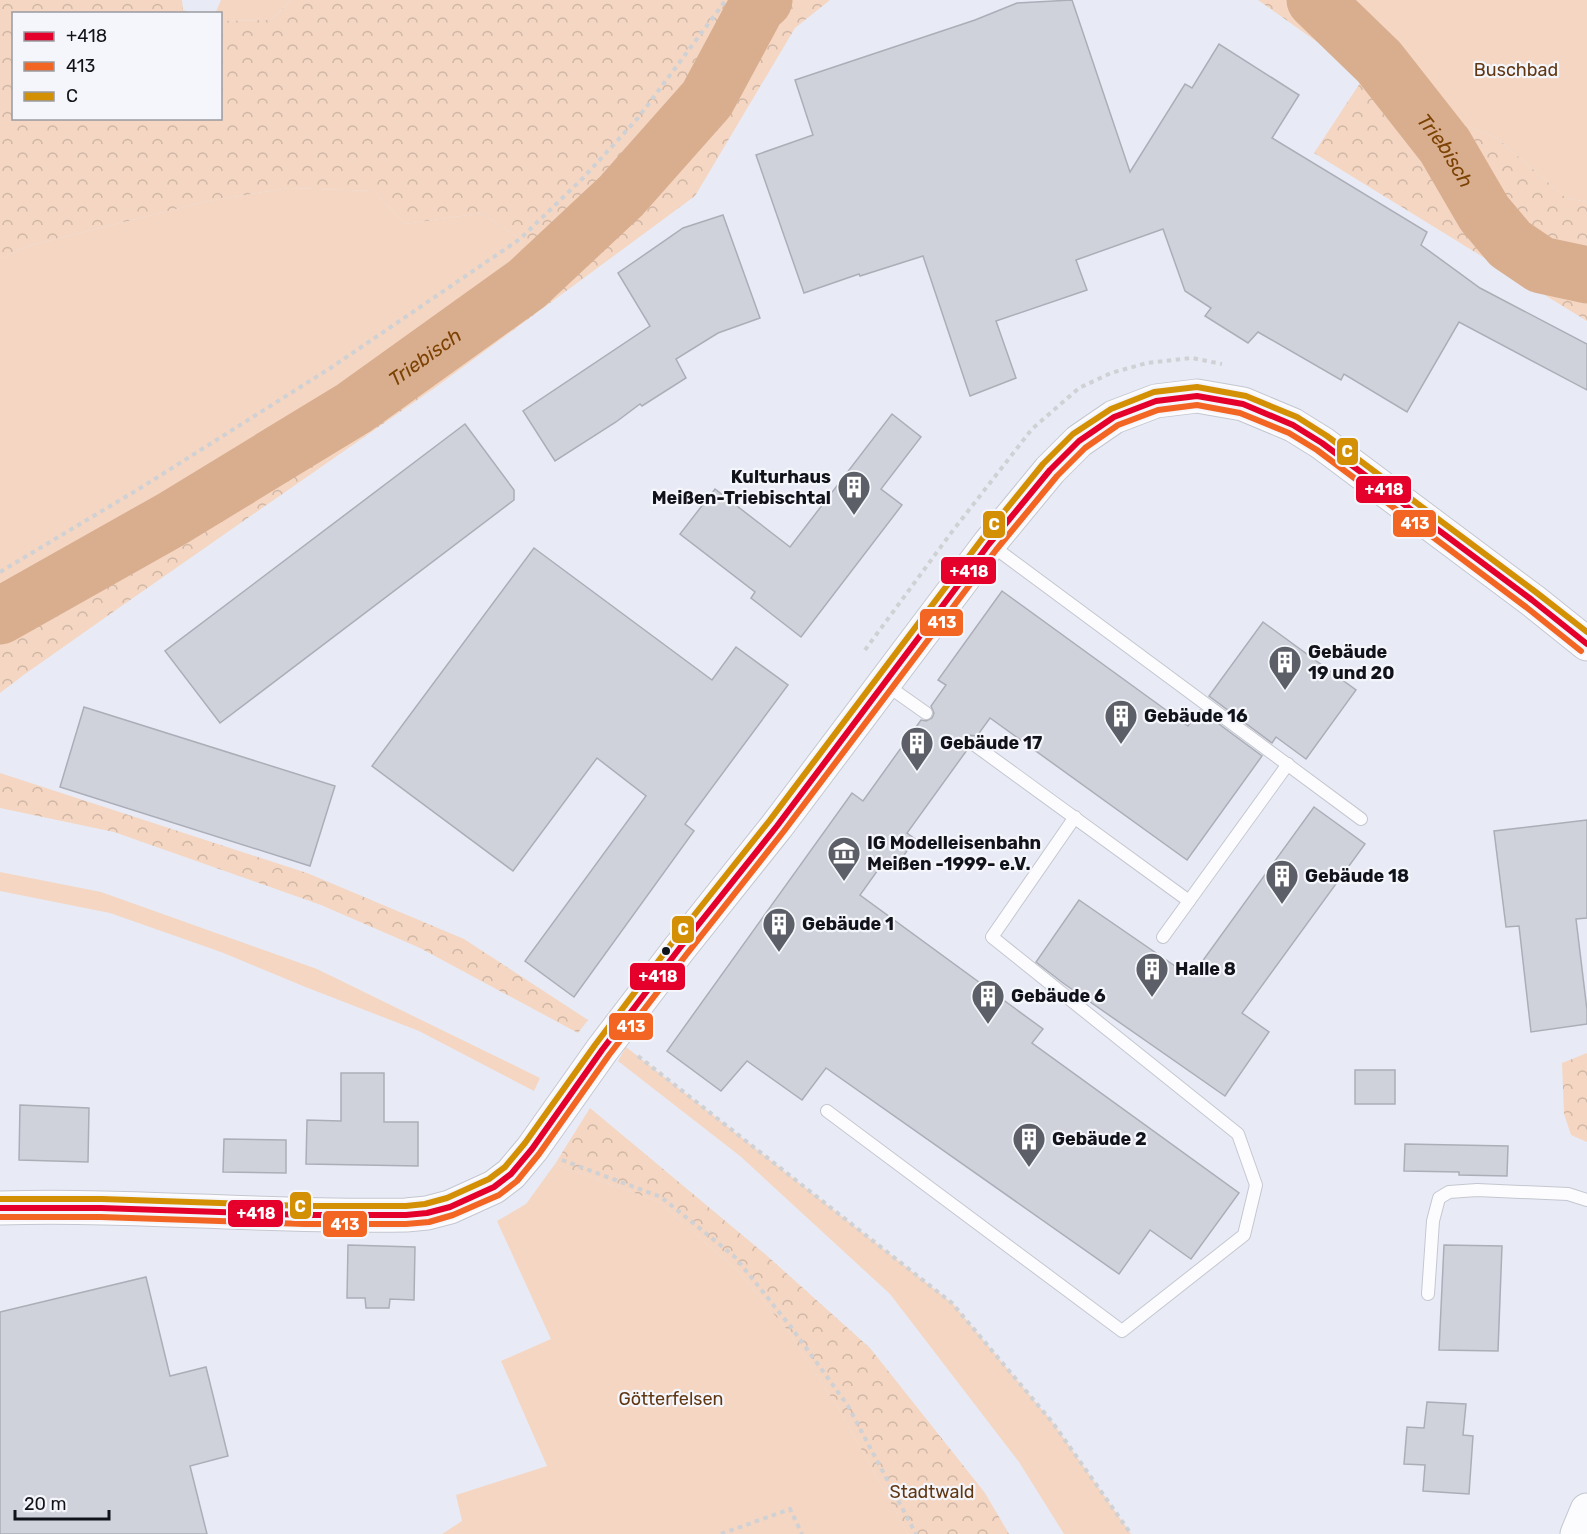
<svg xmlns="http://www.w3.org/2000/svg" width="1587" height="1534" viewBox="0 0 1587 1534" font-family="Rubik,sans-serif">
  <style>
    .green { fill: #f4d6c2 }
    .forest { fill: url(#forest-crowns) }
    .lines { fill: none; stroke-linecap: round; stroke-linejoin: round }
    .river { stroke: #d9ae8f; stroke-width: 57 }
    .building { fill: #cfd2da; stroke: #acaeb7; stroke-width: 1.5 }
    .service-casing { stroke: #c4c7d0; stroke-width: 14 }
    .secondary-casing { stroke: #c4c7d0; stroke-width: 35 }
    .path { stroke: #cfd1d4; stroke-width: 4; stroke-dasharray: 4.5 4.5; stroke-linecap: butt }
    .service { stroke: #fcfcfe; stroke-width: 12 }
    .secondary { stroke: #fcfcfe; stroke-width: 33 }
    .bus-1-casing { stroke: #f4f6fb; stroke-width: 10 }
    .bus-2-casing { stroke: #f4f6fb; stroke-width: 10 }
    .bus-3-casing { stroke: #f4f6fb; stroke-width: 10 }
    .bus-1 { stroke: #e4002b; stroke-width: 6 }
    .bus-2 { stroke: #f26522; stroke-width: 6 }
    .bus-3 { stroke: #d49004; stroke-width: 6 }
    .bus-dot { fill: #11131b; stroke: #f4f6fb; stroke-width: 2 }
    .labels { text-anchor: middle; dominant-baseline: central; stroke-width: 4.5; stroke-linejoin: round; paint-order: stroke }
    .park-label { font-size: 18px; fill: #613712; stroke: #f4f6fb }
    .poi-label { font-size: 18px; font-weight: bold; fill: #11131b; stroke: #f4f6fb; text-anchor: start }
    .water-label { font-size: 20px; font-style: italic; fill: #7c4203; stroke: #f4f6fb }
    .line-badge { stroke: #f4f6fb; stroke-width: 2 }
    .badge-label { font-size: 16px; text-anchor: middle; font-weight: bold; fill: #fff }
  </style>
  <defs>
    <pattern id="forest-crowns" width="20" height="18" patternUnits="userSpaceOnUse" patternTransform="scale(1.5)"><rect width="20" height="18" fill="#f4d6c2"/><path d="M2 6a3 3 0 1 1 6 0M12 15a3 3 0 1 1 6 0" fill="none" stroke="#d0b7a6"/></pattern>
  </defs>
  <rect width="100%" height="100%" fill="#e8ebf5"/>
  <!-- green -->
  <g class="green">
    <polygon points="221,0 291,0 271,20 221,21 220,14 215,14"/>
    <polygon points="1315,0 1587,0 1587,202 1566,198 1497,138 1471,127 1422,116 1379,62"/>
    <polygon points="289,188 374,191 405,224 482,213 520,239 527,284 354,408 172,519 0,616 0,259 28,246 208,201"/>
    <polygon points="0,872 101,892 317,969 540,1078 534,1091 419,1031 308,988 221,952 110,913 0,891"/>
    <polygon points="626,1047 952,1303 1053,1423 1131,1534 1064,1534 1019,1462 890,1294 740,1156 618,1061"/>
    <polygon points="555,1164 659,1202 737,1270 788,1331 839,1409 908,1534 442,1534 462,1521 456,1495 547,1466 501,1361 551,1339 497,1221 526,1204"/>
  </g>
  <!-- forest -->
  <g class="forest">
    <polygon points="0,0 182,0 183,10 193,13 14,14 14,118 220,118 221,21 271,20 291,0 830,0 795,28 695,196 436,387 133,598 25,674 0,693 0,616 172,519 354,408 527,284 520,239 482,213 405,224 374,191 289,188 208,201 28,246 0,259"/>
    <polygon points="1258,0 1315,0 1379,62 1422,116 1471,127 1497,138 1566,198 1587,202 1587,321 1314,153 1362,80 1351,66"/>
    <polygon points="0,773 307,873 464,939 588,1020 578,1033 420,948 321,905 114,832 0,808"/>
    <polygon points="1587,1053 1587,1142 1571,1135 1564,1114 1562,1063"/>
    <polygon points="590,1108 765,1254 870,1348 985,1493 1009,1534 908,1534 839,1409 788,1331 737,1270 659,1202 555,1164"/>
  </g>
  <g class="lines">
    <!-- river -->
    <g class="river">
      <path id="s1" d="M 1315,0 L 1379,62 L 1445,146 L 1484,213 L 1510,244 L 1541,265 L 1587,275"/>
      <path id="s2" d="M 0,616 L 172,519 L 354,408 L 527,284 L 621,196 L 707,99 L 757,6 L 764,0"/>
    </g>
  </g>
  <!-- building -->
  <g class="building">
    <polygon points="1072,0 1130,172 1185,84 1192,88 1219,44 1299,95 1272,138 1427,232 1421,245 1480,288 1587,344 1587,390 1459,322 1407,412 1344,374 1341,380 1258,332 1248,343 1205,316 1211,308 1185,291 1163,229 1076,260 1087,290 996,321 1016,378 970,396 923,256 860,276 859,274 804,293 756,155 813,135 795,80 975,20 1017,3"/>
    <polygon points="723,215 760,318 718,333 676,359 686,378 642,406 640,404 616,422 555,461 523,411 650,326 618,273 683,228"/>
    <polygon points="892,414 921,437 881,489 902,505 801,637 751,598 755,592 680,534 715,489 790,547"/>
    <polygon points="465,424 514,490 514,500 220,723 165,651"/>
    <polygon points="534,548 712,680 736,647 788,685 685,824 694,831 574,997 525,961 646,796 597,758 513,871 372,766"/>
    <polygon points="1002,591 1188,726 1200,710 1262,756 1187,860 990,718 977,736 969,735 965,739 964,746 967,750 907,833 915,839 896,867 885,860 860,895 1043,1029 1032,1043 1239,1193 1191,1259 1150,1230 1119,1274 826,1068 802,1100 747,1061 721,1091 667,1051 852,793 863,801 921,720 926,721 932,718 934,713 931,706 946,685 938,680"/>
    <polygon points="1263,622 1356,690 1306,759 1276,737 1272,743 1209,696"/>
    <polygon points="84,707 335,786 310,866 60,787"/>
    <polygon points="1314,807 1365,844 1242,1013 1269,1032 1225,1096 1063,983 1036,962 1079,900 1191,977"/>
    <polygon points="1587,820 1587,918 1576,919 1587,1010 1587,1024 1531,1032 1519,926 1506,927 1494,831"/>
    <rect x="1355" y="1070" width="40" height="34"/>
    <polygon points="341,1073 384,1073 384,1122 418,1122 418,1166 306,1164 307,1120 341,1121"/>
    <polygon points="20,1105 89,1108 88,1162 19,1160"/>
    <polygon points="224,1139 286,1140 286,1173 223,1172"/>
    <polygon points="1405,1144 1508,1146 1507,1176 1459,1175 1459,1172 1404,1171"/>
    <polygon points="348,1245 415,1247 414,1300 390,1299 389,1308 366,1308 365,1298 347,1298"/>
    <polygon points="1444,1245 1502,1246 1498,1351 1439,1350"/>
    <polygon points="146,1277 170,1376 206,1367 228,1456 190,1466 207,1534 0,1534 0,1312"/>
    <polygon points="1427,1402 1466,1404 1463,1435 1473,1436 1469,1494 1423,1491 1425,1465 1404,1464 1407,1427 1424,1428"/>
  </g>
  <g class="lines">
    <defs>
      <g id="service">
        <polyline points="991,545 1361,819"/>
        <polyline points="885,684 926,713"/>
        <polyline points="972,743 1189,901"/>
        <polyline points="1163,937 1288,764"/>
        <polyline points="827,1111 1122,1331 1244,1235 1256,1185 1238,1134 992,937 1075,817"/>
        <polyline points="1428,1294 1433,1221 1439,1198 1449,1192 1477,1190 1568,1194 1587,1200"/>
      </g>
      <g id="secondary">
        <path d="M 0,1208 C 135,1204 271,1218 406,1215 L 427,1213 L 450,1207 L 494,1187 L 511,1174 L 532,1149 L 602,1050 L 679,949 L 777,826 L 989,544 L 1050,470 L 1079,441 L 1114,417 L 1156,401 L 1197,396 L 1243,404 L 1293,425 L 1322,443 L 1532,600 L 1587,644"/>
        <polyline points="1577,1534 1587,1510"/>
      </g>
    </defs>
    <!-- service casing -->
    <use href="#service" class="service-casing"/>
    <!-- secondary casing -->
    <use href="#secondary" class="secondary-casing"/>
    <!-- path -->
    <g class="path">
      <polyline points="0,572 142,487 332,367 520,239 583,178 638,118 726,0"/>
      <polyline points="865,650 951,533 1032,429 1079,388 1111,373 1147,363 1192,358 1222,364"/>
      <polyline points="638,1056 952,1303 1053,1423 1131,1534"/>
      <polyline points="562,1160 661,1197 735,1257 791,1327 848,1406 916,1534"/>
      <polyline points="721,1534 790,1509 802,1534"/>
    </g>
    <!-- service -->
    <use href="#service" class="service"/>
    <!-- secondary -->
    <use href="#secondary" class="secondary"/>
    <defs>
      <polyline id="bus-1" points="0,1208 101,1208 305,1215 406,1215 427,1213 450,1207 494,1187 511,1174 532,1149 602,1050 679,949 777,826 989,544 1050,470 1079,441 1114,417 1156,401 1197,396 1243,404 1293,425 1322,443 1532,600 1587,644"/>
      <polyline id="bus-2" points="0,1217 101,1217 304,1224 406,1224 429,1222 453,1215 499,1195 517,1181 539,1154 609,1055 686,955 784,831 996,550 1057,476 1085,448 1118,425 1158,410 1197,405 1240,413 1289,433 1317,450 1526,607 1581,651"/>
      <polyline id="bus-3" points="0,1199 102,1199 305,1206 406,1206 425,1204 447,1198 489,1179 505,1167 525,1143 595,1045 672,943 770,820 982,539 1043,464 1073,434 1111,409 1154,392 1197,387 1246,396 1297,417 1327,436 1537,593 1587,632"/>
    </defs>
    <!-- bus-1 casing -->
    <use href="#bus-1" class="bus-1-casing"/>
    <!-- bus-2 casing -->
    <use href="#bus-2" class="bus-2-casing"/>
    <!-- bus-3 casing -->
    <use href="#bus-3" class="bus-3-casing"/>
    <!-- bus-1 -->
    <use href="#bus-1" class="bus-1"/>
    <!-- bus-2 -->
    <use href="#bus-2" class="bus-2"/>
    <!-- bus-3 -->
    <use href="#bus-3" class="bus-3"/>
  </g>
  <!-- icons -->
  <defs>
    <symbol id="building-pin" viewBox="-11 -11 22 30"><path d="M0 17L-7.5 6A9.5 9.5 0 1 1 7.5 6Z" fill="#5c5f67" stroke="#f4f6fb"/><path d="M-4-6H4V6H1V3H-1V6H-4ZM-2.5-4.3h1.7v1.8h-1.7ZM.8-4.3h1.7v1.8H.8ZM-2.5-1h1.7V.8h-1.7ZM.8-1h1.7V.8H.8Z" fill="#fff"/></symbol>
    <symbol id="museum-pin" viewBox="-11 -11 22 30"><path d="M0 17L-7.5 6A9.5 9.5 0 1 1 7.5 6Z" fill="#5c5f67" stroke="#f4f6fb"/><path d="M0-6L6-3V-2H-6V-3ZM-5-1h2V3h-2ZM-1-1h2V3h-2ZM3-1h2V3H3ZM-6 4H6V6H-6Z" fill="#fff"/></symbol>
  </defs>
  <g fill-rule="evenodd">
    <use href="#building-pin" x="835" y="468" width="38" height="52"/>
    <use href="#building-pin" x="1266" y="643" width="38" height="52"/>
    <use href="#building-pin" x="1102" y="697" width="38" height="52"/>
    <use href="#building-pin" x="898" y="724" width="38" height="52"/>
    <use href="#museum-pin" x="825" y="834" width="38" height="52"/>
    <use href="#building-pin" x="1263" y="857" width="38" height="52"/>
    <use href="#building-pin" x="760" y="905" width="38" height="52"/>
    <use href="#building-pin" x="1133" y="950" width="38" height="52"/>
    <use href="#building-pin" x="969" y="977" width="38" height="52"/>
    <use href="#building-pin" x="1010" y="1120" width="38" height="52"/>
  </g>
  <!-- markers -->
  <circle class="bus-dot" cx="666" cy="951" r="5"/>
  <g class="labels">
    <!-- park labels -->
    <g class="park-label">
      <text x="1516" y="70">Buschbad</text>
      <text x="671" y="1399">Götterfelsen</text>
      <text x="932" y="1492">Stadtwald</text>
    </g>
    <!-- poi labels -->
    <g class="poi-label">
      <text x="831" y="477" text-anchor="end">Kulturhaus<tspan x="831" dy="21">Meißen-Triebischtal</tspan></text>
      <text x="1308" y="652">Gebäude<tspan x="1308" dy="21">19 und 20</tspan></text>
      <text x="1144" y="716">Gebäude 16</text>
      <text x="940" y="743">Gebäude 17</text>
      <text x="867" y="843">IG Modelleisenbahn<tspan x="867" dy="21">Meißen -1999- e.V.</tspan></text>
      <text x="1305" y="876">Gebäude 18</text>
      <text x="802" y="924">Gebäude 1</text>
      <text x="1175" y="969">Halle 8</text>
      <text x="1011" y="996">Gebäude 6</text>
      <text x="1052" y="1139">Gebäude 2</text>
    </g>
    <!-- water labels -->
    <g class="water-label">
      <text stroke="none"><textPath href="#s1" startOffset="200">Triebisch</textPath></text>
      <text stroke="none"><textPath href="#s2" startOffset="498">Triebisch</textPath></text>
    </g>
  </g>
  <g class="line-badge">
    <rect x="1336" y="437" width="23" height="29" rx="6" fill="#d49004"/>
    <rect x="1355" y="475" width="57" height="29" rx="6" fill="#e4002b"/>
    <rect x="1392" y="509" width="45" height="29" rx="6" fill="#f26522"/>
    <rect x="982" y="510" width="24" height="29" rx="6" fill="#d49004"/>
    <rect x="940" y="556" width="57" height="29" rx="6" fill="#e4002b"/>
    <rect x="919" y="608" width="45" height="29" rx="6" fill="#f26522"/>
    <rect x="671" y="915" width="24" height="29" rx="6" fill="#d49004"/>
    <rect x="629" y="962" width="57" height="29" rx="6" fill="#e4002b"/>
    <rect x="608" y="1012" width="46" height="29" rx="6" fill="#f26522"/>
    <rect x="289" y="1191" width="23" height="29" rx="6" fill="#d49004"/>
    <rect x="227" y="1199" width="57" height="29" rx="6" fill="#e4002b"/>
    <rect x="322" y="1210" width="46" height="28" rx="6" fill="#f26522"/>
  </g>
  <g class="badge-label">
    <text x="1347" y="457">C</text>
    <text x="1384" y="495">+418</text>
    <text x="1415" y="529">413</text>
    <text x="994" y="530">C</text>
    <text x="969" y="577">+418</text>
    <text x="942" y="628">413</text>
    <text x="683" y="935">C</text>
    <text x="658" y="982">+418</text>
    <text x="631" y="1032">413</text>
    <text x="300" y="1212">C</text>
    <text x="256" y="1219">+418</text>
    <text x="345" y="1230">413</text>
  </g>
  <!-- legend -->
  <rect x="12" y="12" width="210" height="108" fill="#f4f6fb" stroke="#999ba1" stroke-width="1.5"/>
  <rect x="24" y="32" width="30" height="9" fill="#e4002b" stroke="#999ba1" stroke-width="1.5"/>
  <text x="66" y="42" font-size="18" fill="#11131b">+418</text>
  <rect x="24" y="62" width="30" height="9" fill="#f26522" stroke="#999ba1" stroke-width="1.5"/>
  <text x="66" y="72" font-size="18" fill="#11131b">413</text>
  <rect x="24" y="92" width="30" height="9" fill="#d49004" stroke="#999ba1" stroke-width="1.5"/>
  <text x="66" y="102" font-size="18" fill="#11131b">C</text>
  <!-- scale -->
  <path d="M15 1510v9h94v-9" fill="none" stroke="#11131b" stroke-width="3"/>
  <text x="24" y="1510" font-size="18" fill="#11131b" stroke="#f4f6fb" stroke-width="4.5" paint-order="stroke">20 m</text>
</svg>
